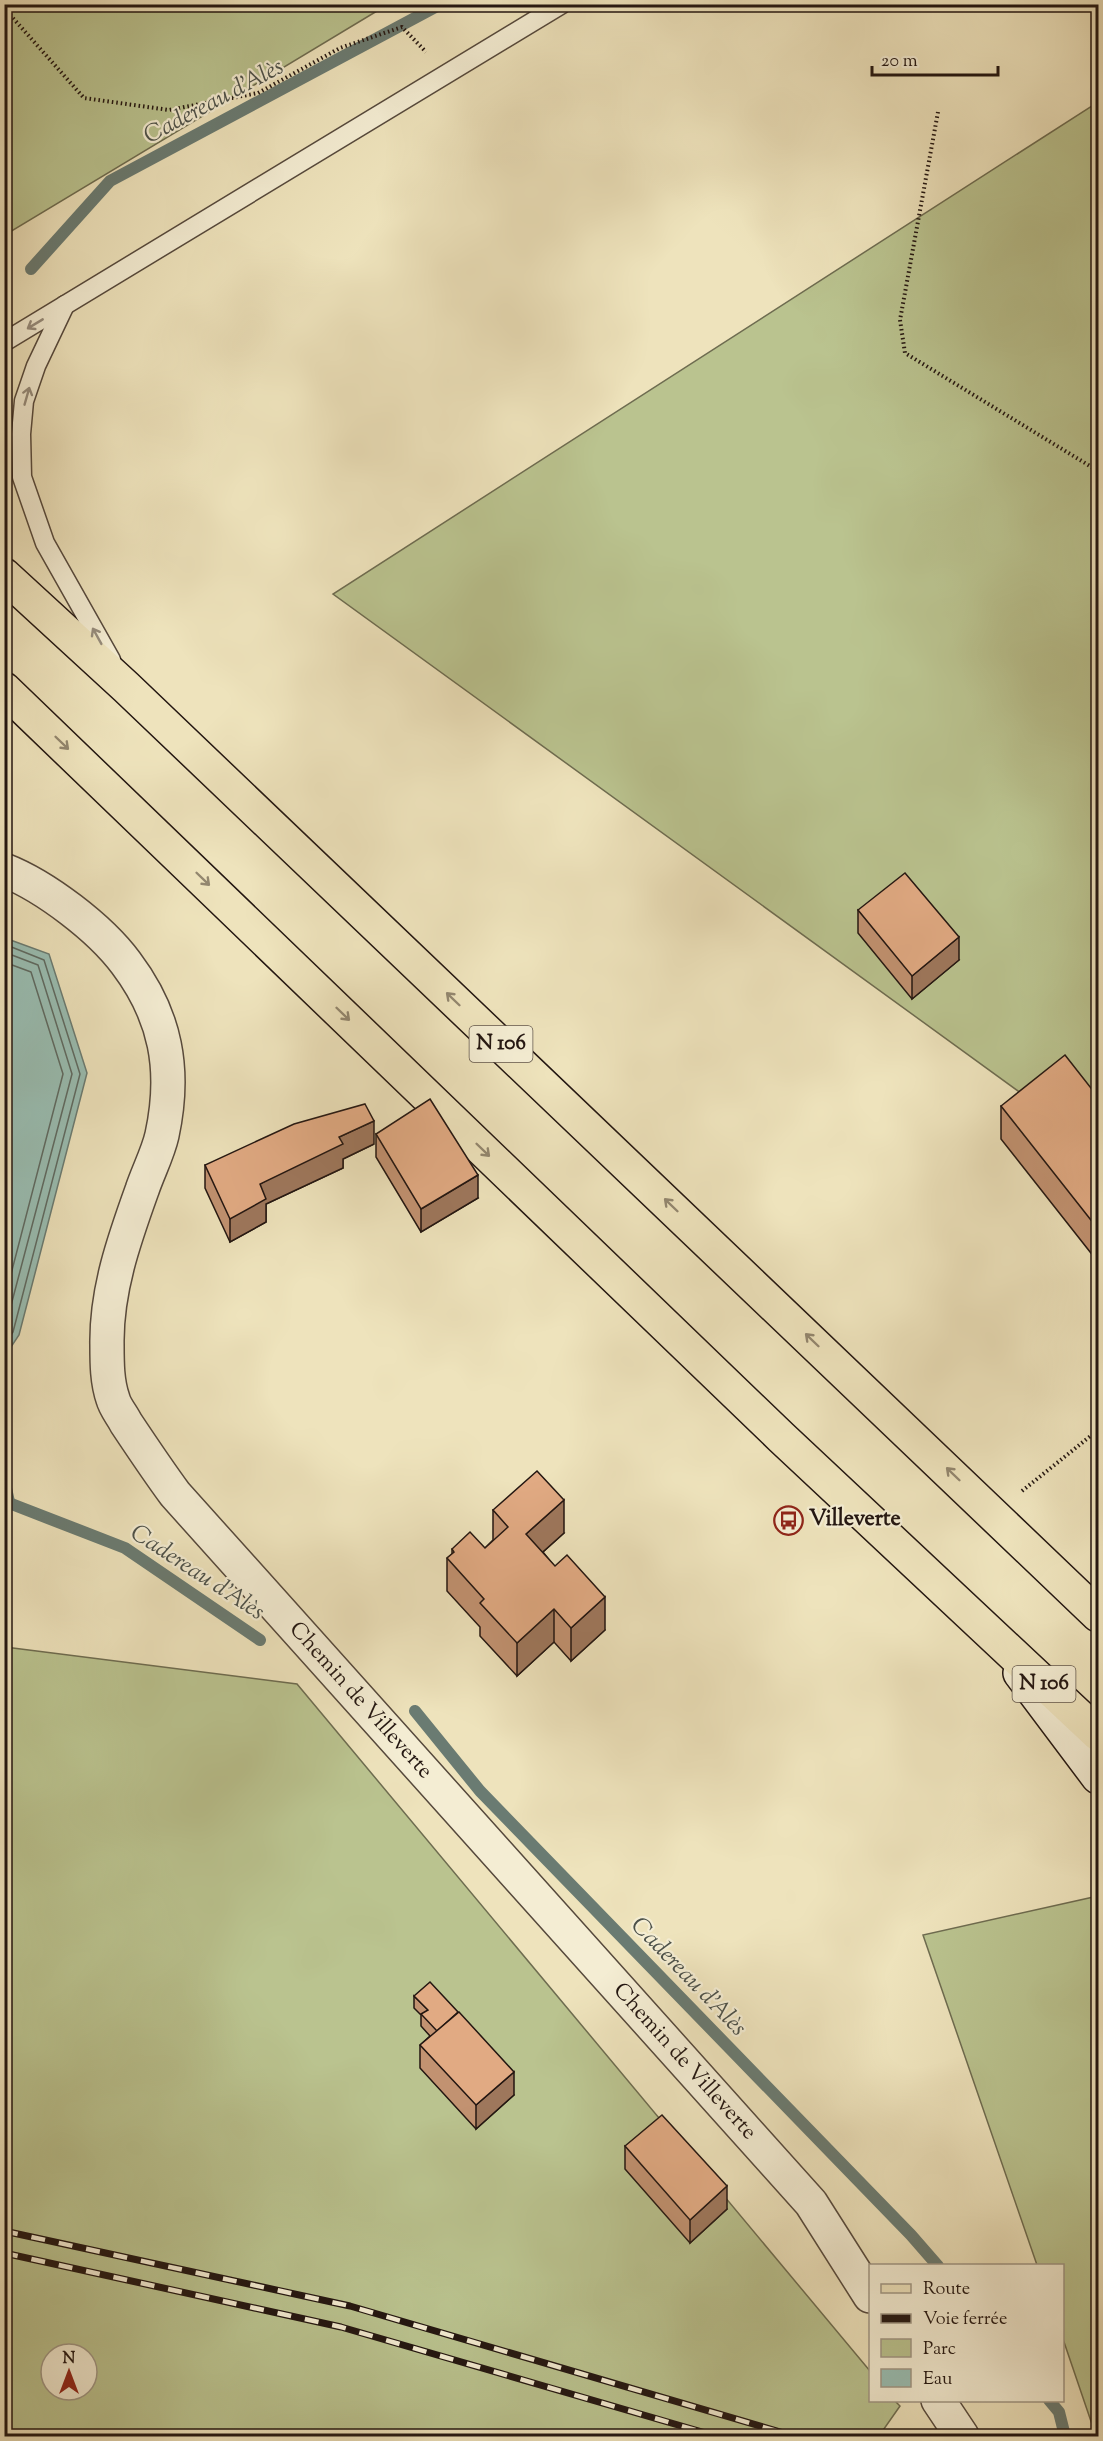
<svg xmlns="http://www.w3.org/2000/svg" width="1103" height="2441" viewBox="0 0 1103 2441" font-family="'Sorts Mill Goudy',serif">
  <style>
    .green { fill: #bac38f; stroke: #6e6c50; stroke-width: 1.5; fill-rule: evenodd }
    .water { fill: #99beb3; stroke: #6a7b72; stroke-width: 1.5 }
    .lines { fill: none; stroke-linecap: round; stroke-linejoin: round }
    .shore { stroke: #5e6a62; stroke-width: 1.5 }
    .stream { stroke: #6a7b72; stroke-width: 12 }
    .lane-casing { stroke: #56493c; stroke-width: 21 }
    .street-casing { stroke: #56493c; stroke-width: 36 }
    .secondary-casing { stroke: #231611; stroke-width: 36 }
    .primary-casing { stroke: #231611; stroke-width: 36 }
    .path { stroke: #231611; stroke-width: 4; stroke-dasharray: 1.5 3; stroke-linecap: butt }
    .lane { stroke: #f4edd3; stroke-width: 18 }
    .street { stroke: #f4edd3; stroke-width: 33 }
    .secondary { stroke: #f4edd3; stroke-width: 33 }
    .primary { stroke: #eee3bc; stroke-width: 33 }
    .rail-casing { stroke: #231611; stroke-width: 7 }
    .rail { stroke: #f4edd3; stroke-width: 4.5; stroke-dasharray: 14; stroke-linecap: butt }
    .wall { fill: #c29271; stroke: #231611; stroke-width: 1.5 }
    .shaded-wall { fill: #9e775c; stroke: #231611; stroke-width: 1.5 }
    .building { fill: #e1aa83; stroke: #231611; stroke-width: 1.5 }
    .oneway { stroke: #968c7c }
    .oneway2 { stroke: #93876f }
    .labels { text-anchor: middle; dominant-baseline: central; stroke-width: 4.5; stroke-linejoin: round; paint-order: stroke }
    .shield { fill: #f4edd3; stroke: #62564b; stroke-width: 1.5 }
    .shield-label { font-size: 21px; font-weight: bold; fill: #231611 }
    .poi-label { font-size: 22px; font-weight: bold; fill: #231611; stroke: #f4edd3; text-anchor: start }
    .street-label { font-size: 22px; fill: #231611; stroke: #f4edd3 }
    .water-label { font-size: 24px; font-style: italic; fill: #4c514a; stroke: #f4edd3 }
  </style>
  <rect width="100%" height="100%" fill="#eee3bc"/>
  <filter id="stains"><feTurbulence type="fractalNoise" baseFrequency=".00333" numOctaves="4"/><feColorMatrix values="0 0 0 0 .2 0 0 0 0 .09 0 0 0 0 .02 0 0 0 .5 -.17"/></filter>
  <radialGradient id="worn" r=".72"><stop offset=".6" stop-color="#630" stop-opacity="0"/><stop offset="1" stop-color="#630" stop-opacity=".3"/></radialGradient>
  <!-- green -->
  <g class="green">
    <polygon points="5,4 387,4 387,5 5,235"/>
    <polygon points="1098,102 1098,1149 333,594"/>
    <path d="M 5,1647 L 297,1684 L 870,2371 L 870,2400 L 895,2401 L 900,2406 L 879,2436 L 5,2436 ZM 51,2354 L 87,2354 L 87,2390 L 51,2390 Z"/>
    <polygon points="1098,1896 1098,2436 1096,2436 1063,2339 1062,2266 1037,2265 923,1935"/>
  </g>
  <!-- water -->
  <polygon class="water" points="5,938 49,954 87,1073 19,1335 5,1356"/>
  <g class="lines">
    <!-- shore -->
    <g class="shore">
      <polyline points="4,944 44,960 80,1074 13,1332 4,1345"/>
      <polyline points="4,952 38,965 72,1074 4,1332"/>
      <polyline points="4,962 31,972 63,1074 4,1301"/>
    </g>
    <!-- stream -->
    <g class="stream">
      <polyline points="31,269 110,181 441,4"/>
      <polyline points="4,1479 9,1502"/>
      <polyline points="4,1496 9,1503 125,1548 260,1640"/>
      <polyline points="415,1711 480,1791 911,2235 938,2266"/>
      <polyline points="1049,2400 1059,2412 1065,2436"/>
    </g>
    <defs>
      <g id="lane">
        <polyline points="65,305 36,366 24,401 21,434 22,477 45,543 111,660"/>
        <polyline points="4,342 562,4"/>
      </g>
      <g id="street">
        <path d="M 4,870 C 45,886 100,928 126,963 C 166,1016 176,1070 162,1135 C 158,1153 148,1172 142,1190 C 124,1240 106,1291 107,1345 C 107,1363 107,1382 113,1399 C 115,1407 122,1415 126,1423 C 142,1447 158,1471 175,1494 L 811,2203 L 870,2296"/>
        <polyline points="938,2400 962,2436"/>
      </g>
      <polyline id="secondary" points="1020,1673 1098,1777"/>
      <g id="primary">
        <polyline points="4,575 126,687 1098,1615"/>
        <polyline points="4,689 781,1437 1098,1734"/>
      </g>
    </defs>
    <!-- lane casing -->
    <use href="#lane" class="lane-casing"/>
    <!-- street casing -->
    <use href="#street" class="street-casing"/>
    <!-- secondary casing -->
    <use href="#secondary" class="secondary-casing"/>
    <!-- primary casing -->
    <use href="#primary" class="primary-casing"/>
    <!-- path -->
    <g class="path">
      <polyline points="4,8 84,98 169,110 258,93 340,48 402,27 426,52"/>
      <polyline points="938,112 900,320 905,353 1098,471"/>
      <polyline points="1022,1491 1098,1430"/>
    </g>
    <!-- lane -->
    <use href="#lane" class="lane"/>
    <!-- street -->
    <use href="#street" class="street"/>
    <!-- secondary -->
    <use href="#secondary" class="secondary"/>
    <!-- primary -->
    <use href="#primary" class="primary"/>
    <defs>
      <g id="rail">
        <polyline points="4,2231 350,2306 794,2436"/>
        <polyline points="4,2253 341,2327 716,2436"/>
      </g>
    </defs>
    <!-- rail casing -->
    <use href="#rail" class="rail-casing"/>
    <!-- rail -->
    <use href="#rail" class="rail"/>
  </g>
  <!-- wall -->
  <g class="wall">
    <polygon points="858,910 959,960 912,999 858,933"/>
    <polygon points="1098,1097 1098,1262 1001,1139 1001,1106"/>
    <polygon points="376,1134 478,1198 421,1232 376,1157"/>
    <polygon points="374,1144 343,1159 343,1168 266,1204 266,1222 230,1242 205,1188 205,1165"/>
    <polygon points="493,1510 564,1533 543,1552 605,1630 571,1661 554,1642 517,1676 480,1636 480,1627 447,1591 447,1558 452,1554 452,1549 485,1548 493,1540"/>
    <polygon points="414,1996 514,2095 476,2129 420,2068 420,2045 430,2036 421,2026 421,2015 414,2008"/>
    <polygon points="625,2146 727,2209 690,2243 625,2169"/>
  </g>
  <!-- shaded-wall -->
  <g class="shaded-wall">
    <polygon points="959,937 959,960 912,999 912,976"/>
    <polygon points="374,1121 374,1144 343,1159 343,1168 266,1204 266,1222 230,1242 230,1219 260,1184 339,1137"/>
    <polygon points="478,1175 478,1198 421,1232 421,1209"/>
    <polygon points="564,1500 564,1533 526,1567 526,1534"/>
    <polygon points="605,1597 605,1630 571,1661 571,1628"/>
    <polygon points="554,1609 554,1642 517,1676 517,1643"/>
    <polygon points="514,2072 514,2095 476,2129 476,2105"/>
    <polygon points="727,2186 727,2209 690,2243 690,2220"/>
  </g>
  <!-- building -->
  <g class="building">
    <polygon points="905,873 959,937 912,976 858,910"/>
    <polygon points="1065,1055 1098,1097 1098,1229 1001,1106"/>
    <polygon points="430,1099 478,1175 421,1209 376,1134"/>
    <polygon points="365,1104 374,1121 339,1137 343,1144 260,1184 266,1199 230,1219 205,1165 294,1124"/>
    <polygon points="537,1471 564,1500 526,1534 555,1566 567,1555 605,1597 571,1628 554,1609 517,1643 480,1603 484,1599 447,1558 454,1552 452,1549 470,1532 485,1548 508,1527 493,1510"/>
    <polygon points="430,1982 458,2012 437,2031 421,2014 428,2010 414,1996"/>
    <polygon points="459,2012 514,2072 476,2105 420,2045"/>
    <polygon points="662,2115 727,2186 690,2220 625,2146"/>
  </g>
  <!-- one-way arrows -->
  <defs><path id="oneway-shaft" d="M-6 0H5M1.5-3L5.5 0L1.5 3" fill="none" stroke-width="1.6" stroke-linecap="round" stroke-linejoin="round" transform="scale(1.5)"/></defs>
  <g class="oneway">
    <use href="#oneway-shaft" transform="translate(35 324) rotate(149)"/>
    <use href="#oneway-shaft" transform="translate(27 396) rotate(-74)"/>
    <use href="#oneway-shaft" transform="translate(97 636) rotate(-119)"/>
  </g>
  <g class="oneway2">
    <use href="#oneway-shaft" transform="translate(62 743) rotate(44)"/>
    <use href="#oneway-shaft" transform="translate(203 879) rotate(44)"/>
    <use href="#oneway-shaft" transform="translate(453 999) rotate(-136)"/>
    <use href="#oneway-shaft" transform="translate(343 1014) rotate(44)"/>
    <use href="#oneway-shaft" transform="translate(483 1150) rotate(44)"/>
    <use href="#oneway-shaft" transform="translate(671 1205) rotate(-136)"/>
    <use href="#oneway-shaft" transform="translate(812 1340) rotate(-136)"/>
    <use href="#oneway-shaft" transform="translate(953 1474) rotate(-136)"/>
  </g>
  <!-- icons -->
  <defs>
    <symbol id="bus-ring" viewBox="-11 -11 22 22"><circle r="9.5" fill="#f4edd3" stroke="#8f2418" stroke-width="1.5"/><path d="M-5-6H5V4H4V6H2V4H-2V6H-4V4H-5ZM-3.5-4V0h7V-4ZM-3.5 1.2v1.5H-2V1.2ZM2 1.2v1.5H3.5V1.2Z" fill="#8f2418"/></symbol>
  </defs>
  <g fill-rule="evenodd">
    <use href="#bus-ring" x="772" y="1504" width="33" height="33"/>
  </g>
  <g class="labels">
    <!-- shield labels -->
    <g class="shield">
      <rect x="469.5" y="1026" width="63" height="36" rx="4.5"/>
      <rect x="1012.5" y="1666" width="63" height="36" rx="4.5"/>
    </g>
    <g class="shield-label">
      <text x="501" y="1044">N 106</text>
      <text x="1044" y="1684">N 106</text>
    </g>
    <!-- poi labels -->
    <g class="poi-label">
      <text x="809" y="1520">Villeverte</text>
    </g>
    <!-- street labels -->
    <g class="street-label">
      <text transform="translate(360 1701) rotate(48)">Chemin de Villeverte</text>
      <text transform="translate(684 2062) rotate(48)">Chemin de Villeverte</text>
    </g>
    <!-- water labels -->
    <g class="water-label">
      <text transform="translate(214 102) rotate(-28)">Cadereau d'Alès</text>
      <text transform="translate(197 1573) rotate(33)">Cadereau d'Alès</text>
      <text transform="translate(688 1977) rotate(46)">Cadereau d'Alès</text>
    </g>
  </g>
  <!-- margin -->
  <rect width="1103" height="2441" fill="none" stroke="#eee3bc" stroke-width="24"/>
  <rect x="6" y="6" width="1091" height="2429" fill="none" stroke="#231611" stroke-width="3"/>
  <rect x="12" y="12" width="1079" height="2417" fill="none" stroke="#231611" stroke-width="1.5"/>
  <!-- legend -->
  <rect x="869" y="2264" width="195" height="138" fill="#f4edd3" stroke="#a09785" stroke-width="1.5"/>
  <rect x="881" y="2284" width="30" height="9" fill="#eee3bc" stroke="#a09785" stroke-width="1.5"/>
  <text x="923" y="2294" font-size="18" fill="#231611">Route</text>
  <rect x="881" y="2314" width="30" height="9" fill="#231611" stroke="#a09785" stroke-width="1.5"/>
  <text x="923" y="2324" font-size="18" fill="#231611">Voie ferrée</text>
  <rect x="881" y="2339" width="30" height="18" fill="#bac38f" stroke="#a09785" stroke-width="1.5"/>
  <text x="923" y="2354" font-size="18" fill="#231611">Parc</text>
  <rect x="881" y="2369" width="30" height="18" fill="#99beb3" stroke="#a09785" stroke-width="1.5"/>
  <text x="923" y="2384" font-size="18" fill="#231611">Eau</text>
  <!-- north arrow -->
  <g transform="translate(69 2372)"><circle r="28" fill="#f4edd3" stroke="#a09785" stroke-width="1.5"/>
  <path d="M0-4.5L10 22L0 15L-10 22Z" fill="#8f2418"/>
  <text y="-9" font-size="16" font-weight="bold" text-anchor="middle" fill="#231611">N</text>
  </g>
  <!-- scale -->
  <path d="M872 66v9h126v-9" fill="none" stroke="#231611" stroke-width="3"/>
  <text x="881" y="66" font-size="18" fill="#231611" stroke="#f4edd3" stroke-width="4.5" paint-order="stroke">20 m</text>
  <rect width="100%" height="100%" filter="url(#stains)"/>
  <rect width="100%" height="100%" fill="url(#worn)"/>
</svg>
